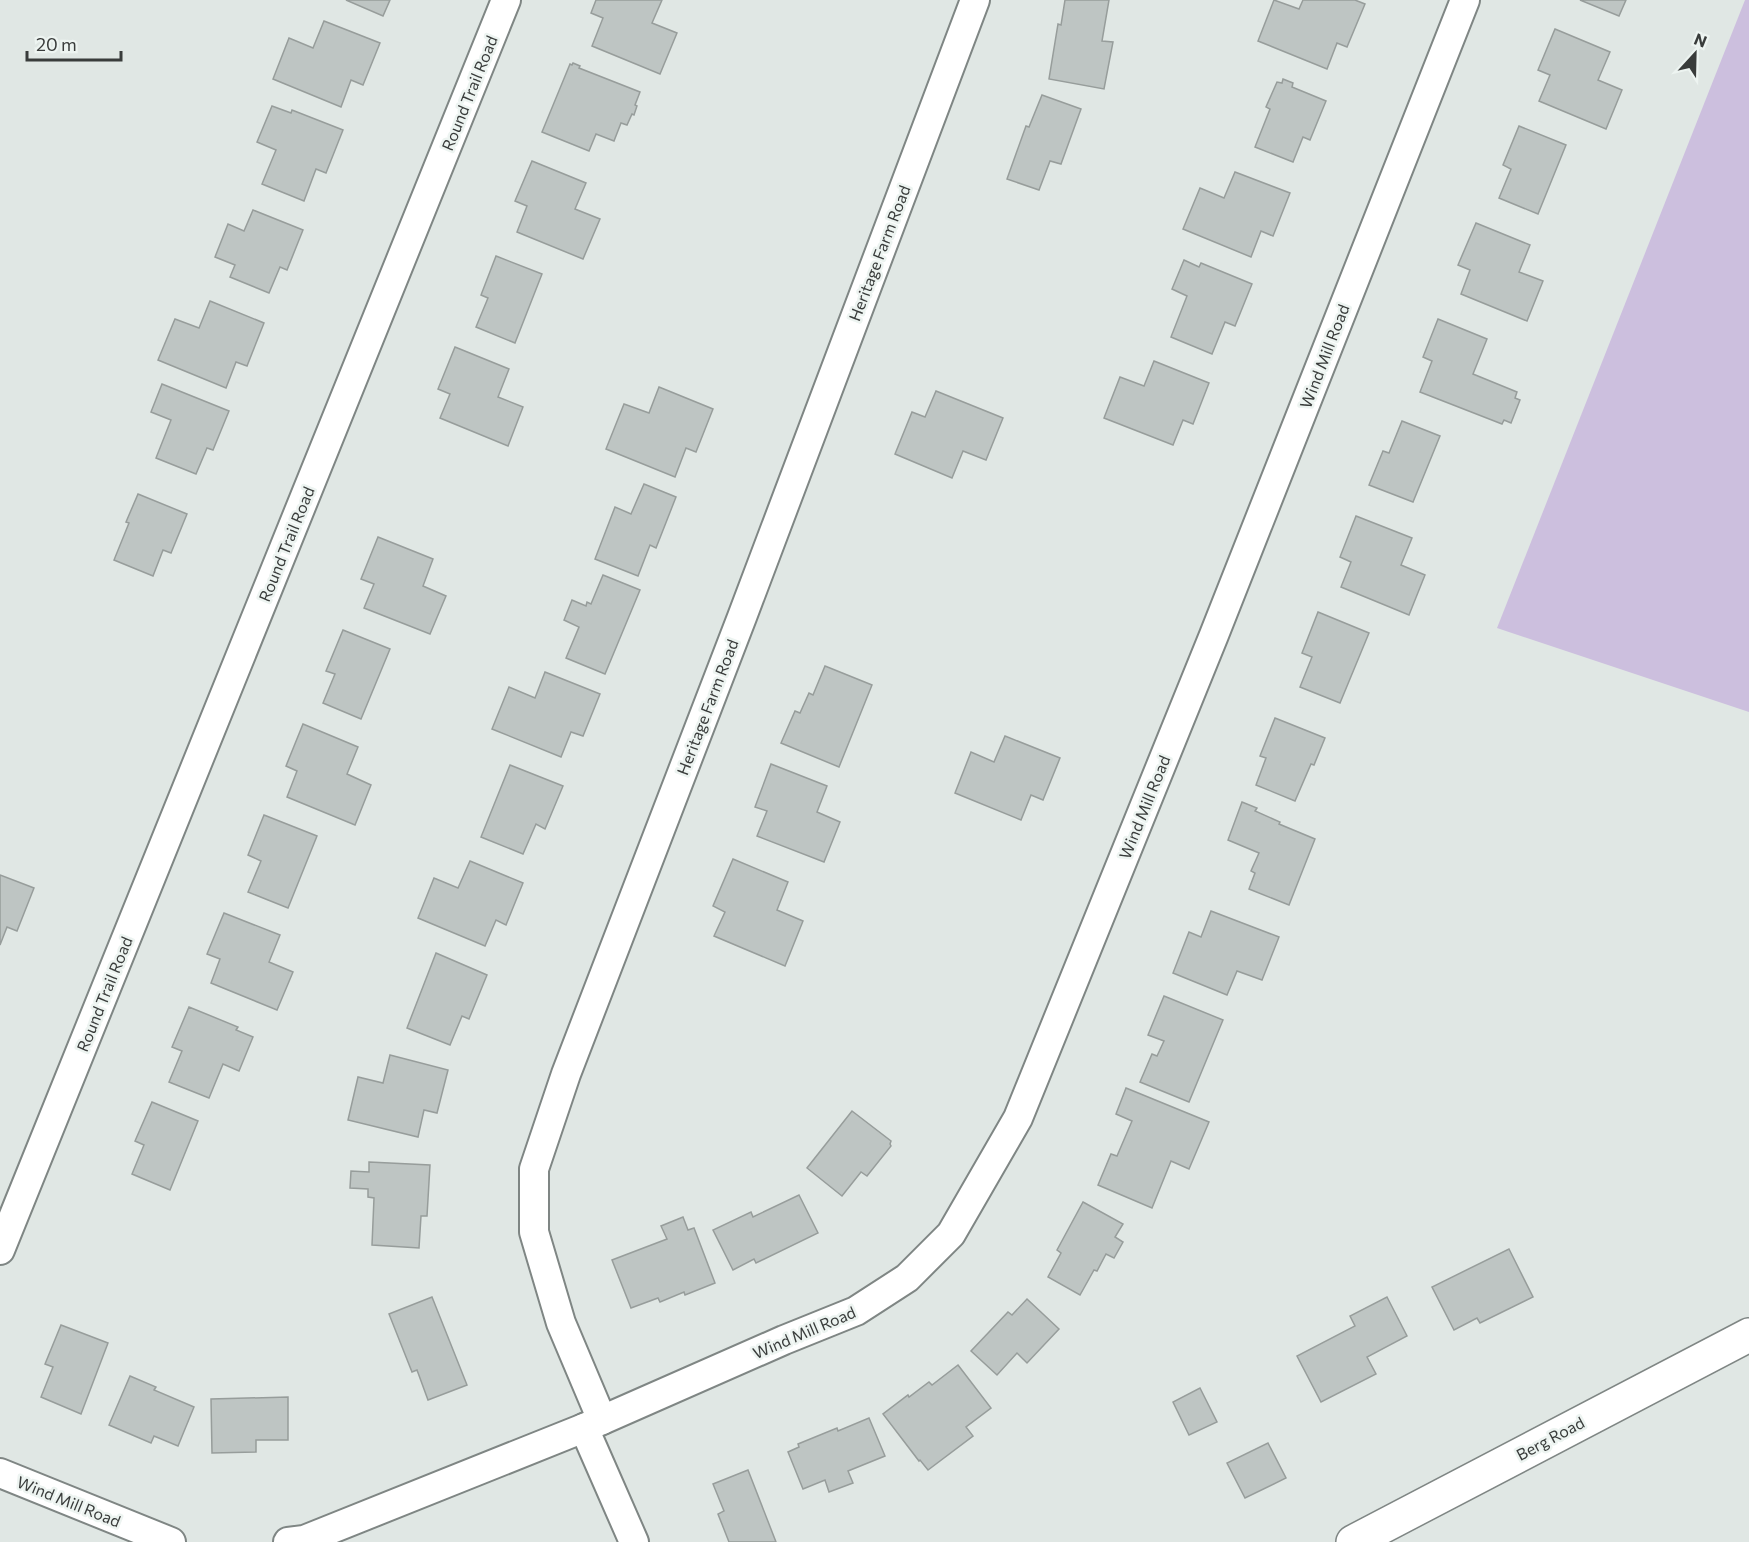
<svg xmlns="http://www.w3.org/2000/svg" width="1749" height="1542" viewBox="0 0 1749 1542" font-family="Commissioner,sans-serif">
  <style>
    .green { fill: #ccbfde }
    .building { fill: #bec5c3; stroke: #979d9b; stroke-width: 1.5 }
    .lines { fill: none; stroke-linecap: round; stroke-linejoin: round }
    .minor-casing { stroke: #7f8684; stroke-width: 32 }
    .tertiary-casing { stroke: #7f8684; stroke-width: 36 }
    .minor { stroke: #fff; stroke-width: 28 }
    .tertiary { stroke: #fff; stroke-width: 33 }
    .labels { text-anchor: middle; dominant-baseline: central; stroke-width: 5; stroke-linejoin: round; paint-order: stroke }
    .street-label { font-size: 16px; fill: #393c3b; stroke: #edf4f1 }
  </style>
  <rect width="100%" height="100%" fill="#e0e7e4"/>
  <!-- green -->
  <polygon class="green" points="1745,0 1749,0 1749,712 1497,628"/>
  <!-- building -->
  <g class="building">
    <polygon points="346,0 390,0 383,16"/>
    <polygon points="596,0 662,0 652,23 677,33 660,74 592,46 603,18 591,13"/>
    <polygon points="1065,0 1109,0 1102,41 1113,42 1104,89 1049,79 1058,24 1061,25"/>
    <polygon points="1274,0 1299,9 1303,0 1355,0 1365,4 1347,47 1337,43 1327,69 1258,41"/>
    <polygon points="1580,0 1626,0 1619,16"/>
    <polygon points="324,21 380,43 363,85 351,80 341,107 273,79 289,38 313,48"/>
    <polygon points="1555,29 1610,52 1598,80 1622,90 1606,129 1539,101 1550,75 1538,70"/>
    <polygon points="573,63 580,66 579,68 640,92 635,105 637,106 634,115 632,114 627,125 621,123 614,141 596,134 589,151 542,132 570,64 572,65"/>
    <polygon points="1283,79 1293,83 1292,87 1326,101 1310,140 1303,137 1293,162 1255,147 1270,109 1266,107 1277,82 1282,83"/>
    <polygon points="1042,95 1081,109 1061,164 1050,161 1039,190 1007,179 1026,126 1029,127"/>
    <polygon points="272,106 291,113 292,110 343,130 326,173 316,169 304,201 262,184 276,150 257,142"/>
    <polygon points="1519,126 1566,145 1538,214 1499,198 1511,169 1503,165"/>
    <polygon points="532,161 586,183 575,209 600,219 583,259 517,232 527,206 515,201"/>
    <polygon points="1235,172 1290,193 1273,236 1261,231 1251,257 1183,229 1200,188 1224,198"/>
    <polygon points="253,210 303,230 287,270 280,267 269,293 230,277 235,265 215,257 228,224 244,231"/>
    <polygon points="1476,223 1530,245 1519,272 1543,281 1527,321 1461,294 1470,270 1458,265"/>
    <polygon points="496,256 542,274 515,343 476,327 488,298 481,295"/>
    <polygon points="1184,260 1199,267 1201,263 1252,284 1235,326 1225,322 1212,354 1171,337 1187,296 1172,289"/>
    <polygon points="210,301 264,323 247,366 236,362 226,388 158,360 175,319 199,328"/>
    <polygon points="1438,319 1487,339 1473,374 1517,392 1515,398 1520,400 1511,423 1504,420 1502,424 1420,392 1432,361 1423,357"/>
    <polygon points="455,347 509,369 498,397 523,407 508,446 440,418 450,394 438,389"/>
    <polygon points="1154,361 1209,383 1193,424 1183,420 1173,445 1104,418 1120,377 1144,386"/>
    <polygon points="162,384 229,411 213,450 207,448 196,474 156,458 171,420 151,412"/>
    <polygon points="659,387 713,409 696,452 686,448 675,477 606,449 624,404 649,413"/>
    <polygon points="936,391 1003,418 986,460 963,451 952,478 895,454 912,412 925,417"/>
    <polygon points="1402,421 1440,436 1413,502 1369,485 1383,451 1389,453"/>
    <polygon points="644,484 676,497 656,548 650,545 638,576 595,559 615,507 631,514"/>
    <polygon points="138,494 187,514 171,553 163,550 153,576 114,560 129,523 126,522"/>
    <polygon points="1356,516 1412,538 1401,565 1425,575 1409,615 1341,587 1351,562 1340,557"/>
    <polygon points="378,537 433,559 423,586 446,596 430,634 364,608 374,584 361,579"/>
    <polygon points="603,575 640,590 605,674 566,658 579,627 564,620 572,600 586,606 587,602 591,604"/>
    <polygon points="1318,612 1369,633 1340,703 1300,687 1312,657 1302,653"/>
    <polygon points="343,630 390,649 361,719 323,703 335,674 326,671"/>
    <polygon points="825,666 872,685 839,767 781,743 795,711 800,713 809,693 813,695"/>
    <polygon points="545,672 600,694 583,736 571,732 561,757 492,729 509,687 535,698"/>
    <polygon points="1275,718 1325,738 1314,765 1311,764 1295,801 1256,785 1266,758 1260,756"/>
    <polygon points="303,724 358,747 347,774 371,785 355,825 287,797 297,771 286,766"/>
    <polygon points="1005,736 1060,758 1043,800 1031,795 1021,820 955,793 971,752 994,762"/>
    <polygon points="771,764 827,786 817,812 840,822 824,862 757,836 767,811 755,807"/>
    <polygon points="510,765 563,786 545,829 536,824 523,854 481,837"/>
    <polygon points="1242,802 1257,808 1255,811 1280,822 1279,824 1315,839 1289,905 1249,889 1255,873 1251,871 1259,853 1228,840"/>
    <polygon points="264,815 317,836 288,908 248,892 261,861 248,855"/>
    <polygon points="733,859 788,882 777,910 803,921 785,966 714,936 725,912 713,906"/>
    <polygon points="470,861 523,883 506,925 496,920 485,946 418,918 434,878 458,888"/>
    <polygon points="0,875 34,888 17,931 7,927 0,945"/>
    <polygon points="1211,911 1279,937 1262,980 1237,971 1227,995 1173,973 1189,932 1201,937"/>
    <polygon points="224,913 280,935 269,962 293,972 277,1010 211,983 220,959 207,954"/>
    <polygon points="436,953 487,975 469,1019 462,1016 450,1045 407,1028"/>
    <polygon points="1164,996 1223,1020 1189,1102 1140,1082 1152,1054 1157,1056 1164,1041 1148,1035"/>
    <polygon points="189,1007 238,1027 236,1030 253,1037 239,1071 223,1064 209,1098 169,1082 182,1051 172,1047"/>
    <polygon points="390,1055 448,1070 437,1113 424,1110 418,1137 348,1120 358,1077 383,1083"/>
    <polygon points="1126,1088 1209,1122 1189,1169 1171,1161 1152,1208 1098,1185 1111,1154 1117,1156 1132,1121 1116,1114"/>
    <polygon points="152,1102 198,1121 170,1190 132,1174 144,1145 135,1141"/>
    <polygon points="852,1111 891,1141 890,1144 891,1146 867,1176 861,1172 842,1196 807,1168"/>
    <polygon points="369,1162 430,1165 427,1216 421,1216 419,1248 372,1245 374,1198 368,1197 368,1189 350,1188 351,1171 369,1172"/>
    <polygon points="799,1195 818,1233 756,1263 754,1259 733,1270 713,1230 751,1212 753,1217"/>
    <polygon points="1083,1202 1123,1224 1115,1237 1123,1242 1114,1258 1106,1254 1097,1271 1094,1270 1080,1295 1048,1277 1061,1253 1057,1250"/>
    <polygon points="683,1217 688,1230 694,1228 715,1283 685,1295 684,1292 660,1302 658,1298 631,1308 612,1260 667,1239 661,1226"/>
    <polygon points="1509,1249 1533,1297 1480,1323 1477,1318 1454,1330 1432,1287"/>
    <polygon points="432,1297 467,1385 428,1400 417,1370 412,1372 389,1314"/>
    <polygon points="1387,1297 1407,1336 1367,1357 1376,1374 1321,1402 1297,1356 1355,1326 1350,1316"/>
    <polygon points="1027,1299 1059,1329 1027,1363 1017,1353 997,1375 971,1351 1008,1312 1012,1315"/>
    <polygon points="61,1325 108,1343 81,1414 41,1397 53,1367 45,1364"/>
    <polygon points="958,1365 991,1408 966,1427 973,1436 928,1470 920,1460 919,1461 883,1414 908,1395 909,1397 929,1382 932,1385"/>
    <polygon points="130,1376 156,1387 154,1390 194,1407 178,1446 154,1436 151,1443 109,1425"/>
    <polygon points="1200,1388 1217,1422 1189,1435 1173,1402"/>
    <polygon points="288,1397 288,1440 256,1440 256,1452 212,1453 211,1399"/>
    <polygon points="869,1418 885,1456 848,1471 853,1483 829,1492 825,1480 803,1489 788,1452 799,1447 798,1444 837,1428 838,1431"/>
    <polygon points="1268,1443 1286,1478 1245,1498 1227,1463"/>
    <polygon points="748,1470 776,1542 729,1542 718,1514 724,1511 713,1484"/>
  </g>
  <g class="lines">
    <defs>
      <g id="minor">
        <polyline points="0,1250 506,0"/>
        <polyline points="602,1420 561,1323 534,1232 534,1169 566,1074 742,617 975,0"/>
        <polyline points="584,1428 634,1542"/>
        <polyline points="0,1473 171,1542"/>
        <polyline points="288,1542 304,1540 584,1428 784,1340 856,1311 907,1278 951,1234 1018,1118 1214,635 1465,0"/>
      </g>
      <polyline id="tertiary" points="1353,1542 1749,1335"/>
    </defs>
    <!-- minor casing -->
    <use href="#minor" class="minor-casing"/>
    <!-- tertiary casing -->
    <use href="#tertiary" class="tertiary-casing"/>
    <!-- minor -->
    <use href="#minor" class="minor"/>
    <!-- tertiary -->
    <use href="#tertiary" class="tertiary"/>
  </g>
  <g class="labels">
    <!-- street labels -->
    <g class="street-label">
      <text transform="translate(469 93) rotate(-68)">Round Trail Road</text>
      <text transform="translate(879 253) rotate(-69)">Heritage Farm Road</text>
      <text transform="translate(1324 356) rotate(-69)">Wind Mill Road</text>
      <text transform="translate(286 544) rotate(-68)">Round Trail Road</text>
      <text transform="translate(707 707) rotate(-69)">Heritage Farm Road</text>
      <text transform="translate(1144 807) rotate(-68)">Wind Mill Road</text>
      <text transform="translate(104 994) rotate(-68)">Round Trail Road</text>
      <text transform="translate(804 1332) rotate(-23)">Wind Mill Road</text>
      <text transform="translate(1550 1438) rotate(-28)">Berg Road</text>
      <text transform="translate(69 1501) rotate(22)">Wind Mill Road</text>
    </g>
  </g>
  <!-- north arrow -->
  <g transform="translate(1695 54) rotate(22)" stroke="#edf4f1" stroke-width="4.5" paint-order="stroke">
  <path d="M0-4.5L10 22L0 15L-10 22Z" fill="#393c3b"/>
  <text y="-9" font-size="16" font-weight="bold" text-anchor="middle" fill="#393c3b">N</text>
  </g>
  <!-- scale -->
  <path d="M27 51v9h94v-9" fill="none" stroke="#393c3b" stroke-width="3"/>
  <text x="36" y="51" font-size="18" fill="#393c3b" stroke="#edf4f1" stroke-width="4.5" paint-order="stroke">20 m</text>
</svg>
